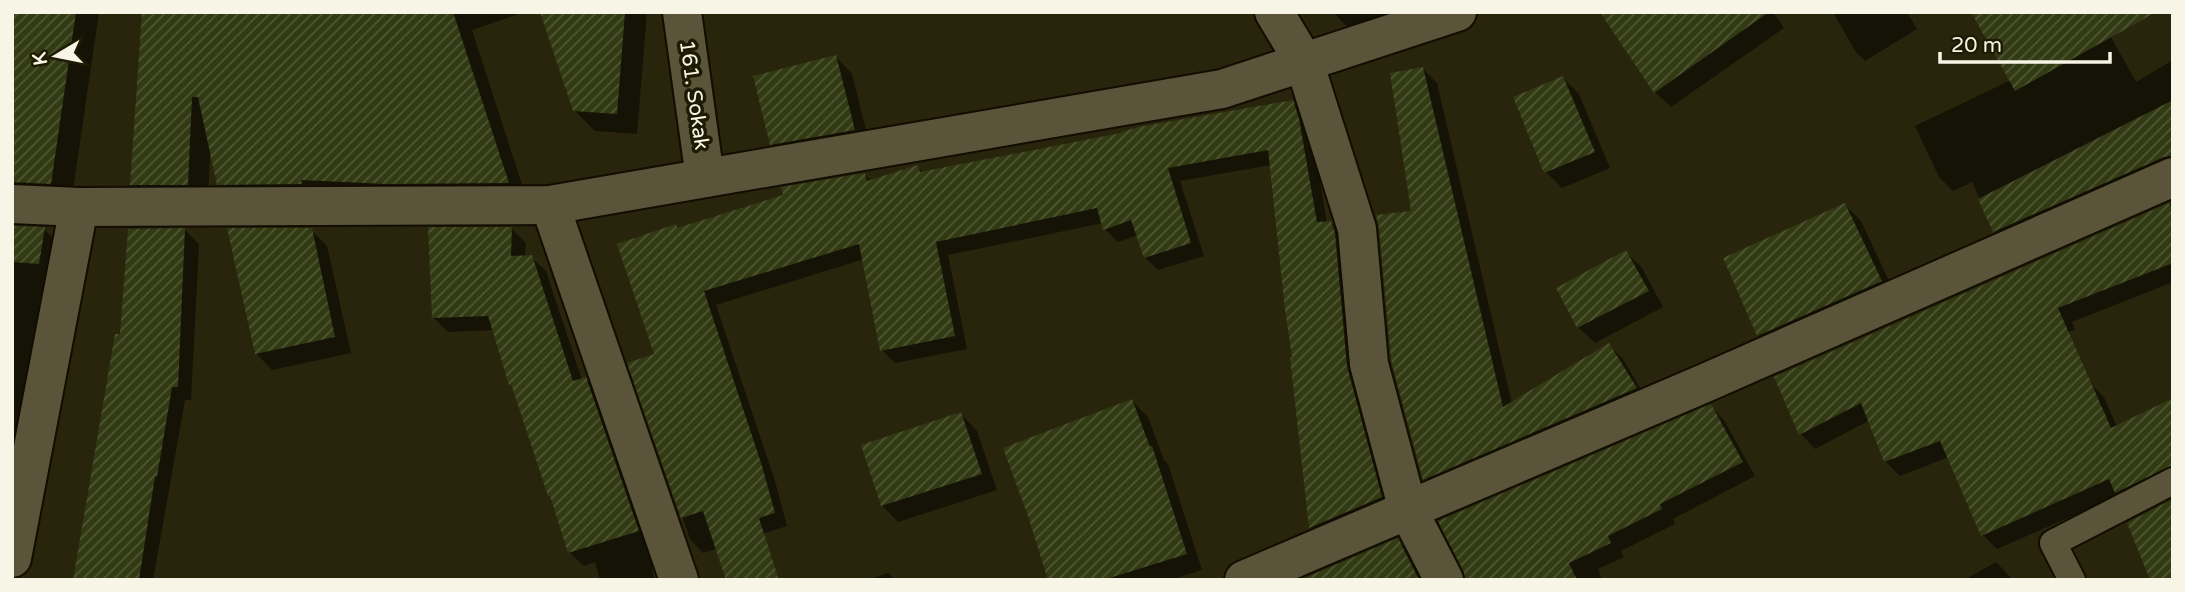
<svg xmlns="http://www.w3.org/2000/svg" width="2185" height="592" viewBox="0 0 2185 592" font-family="'Varela Round',sans-serif">
  <style>
    .shadow { fill: #0007 }
    .building { fill: url(#building-hatch) }
    .lines { fill: none; stroke-linecap: round; stroke-linejoin: round }
    .service-casing { stroke: #120d00; stroke-width: 30 }
    .minor-casing { stroke: #120d00; stroke-width: 42 }
    .service { stroke: #59543a; stroke-width: 26 }
    .minor { stroke: #59543a; stroke-width: 38 }
    .labels { text-anchor: middle; dominant-baseline: central; stroke-width: 7; stroke-linejoin: round; paint-order: stroke }
    .street-label { font-size: 21px; fill: #f7f5e6; stroke: #1f1b03 }
  </style>
  <defs>
    <pattern id="building-hatch" width="6" height="6" patternUnits="userSpaceOnUse" patternTransform="scale(1.75)"><rect width="6" height="6" fill="#323a13"/><path d="M-1 1l2-2M0 6l6-6M5 7l2-2" fill="none" stroke="#505735"/></pattern>
  </defs>
  <rect width="100%" height="100%" fill="#29240c"/>
  <!-- shadow -->
  <g class="shadow">
    <polygon points="12,12 99,12 71,204 12,196"/>
    <polygon points="144,12 525,12 472,30 528,203 240,205 219,184 210,151 208,205 153,205 132,184"/>
    <polygon points="541,12 647,12 637,134 595,131 574,110"/>
    <polygon points="1333,12 1442,12 1360,41"/>
    <polygon points="1632,12 1773,12 1784,28 1671,107 1655,92"/>
    <polygon points="1837,12 1907,12 1917,29 1865,61 1856,52 1834,14"/>
    <polygon points="2097,12 2136,82 2173,60 2173,174 2009,246 1995,231 1972,182 1953,191 1939,177 1915,126 2011,80"/>
    <polygon points="836,57 852,74 870,146 788,160 772,144"/>
    <polygon points="1423,69 1437,83 1512,404 1609,345 1623,359 1649,403 1438,493 1424,479 1413,213"/>
    <polygon points="1563,78 1579,94 1610,168 1562,188 1546,172"/>
    <polygon points="1292,102 1306,115 1312,134 1327,223 1331,222 1344,236 1394,511 1324,541 1311,528 1271,165 1180,181 1204,256 1158,270 1145,257 1138,235 1118,242 1105,229 1103,223 948,255 967,349 895,363 882,350 864,259 716,305 775,481 787,526 703,553 690,539 630,364 656,355 675,226 678,229 865,175 872,181 917,167 924,173"/>
    <polygon points="2173,203 2173,282 2072,322 2075,329 1933,396 2089,382 2104,397 2117,427 2173,400 2173,485 2120,495 1997,549 1983,535 1949,457 1900,476 1885,461 1870,420 1815,449 1801,434 1776,377"/>
    <polygon points="1845,205 1861,221 1897,298 1774,351 1758,335"/>
    <polygon points="12,228 44,229 59,244 12,521"/>
    <polygon points="512,229 526,243 525,257 531,257 546,271 582,380 586,379 600,393 660,568 652,570 655,580 600,580 595,562 584,566 569,552 494,330 448,332 434,318"/>
    <polygon points="185,230 199,244 191,400 185,400 153,580 73,580 122,336"/>
    <polygon points="311,230 327,246 351,353 272,370 256,353"/>
    <polygon points="1626,252 1642,268 1663,307 1595,343 1578,327"/>
    <polygon points="1132,401 1148,417 1164,460 1168,464 1202,570 1170,580 1050,580"/>
    <polygon points="1710,406 1724,420 1755,476 1673,519 1675,524 1621,551 1624,557 1598,569 1602,580 1467,580"/>
    <polygon points="961,414 977,431 997,490 898,522 882,505"/>
    <polygon points="1397,540 1411,554 1425,580 1305,580"/>
    <polygon points="1996,562 2013,580 1964,580"/>
    <polygon points="888,573 895,580 867,580"/>
  </g>
  <!-- building -->
  <g class="building">
    <polygon points="12,12 76,12 51,184 12,182"/>
    <polygon points="142,12 453,12 509,183 386,184 301,180 302,184 217,185 198,97 192,97 188,185 130,185"/>
    <polygon points="540,12 625,12 617,114 573,111"/>
    <polygon points="1600,12 1769,12 1654,93"/>
    <polygon points="1971,12 2156,12 2015,91"/>
    <polygon points="836,55 855,130 770,145 753,76"/>
    <polygon points="1423,67 1503,407 1609,343 1637,388 1423,480 1391,360 1379,227 1376,215 1411,211 1390,73"/>
    <polygon points="1563,76 1595,152 1544,173 1513,97"/>
    <polygon points="1293,100 1299,119 1317,222 1331,221 1335,233 1347,366 1382,497 1309,528 1290,358 1292,357 1285,310 1268,150 1168,168 1191,243 1144,258 1131,220 1103,230 1097,208 936,242 955,336 880,351 859,244 704,291 762,466 775,513 759,518 779,580 726,580 703,511 681,518 627,363 654,354 617,244 676,224 677,228 783,195 781,187 865,173 867,181 918,165 920,172 1116,134 1138,127"/>
    <polygon points="2173,100 2173,156 2164,157 1993,232 1978,199"/>
    <polygon points="1845,203 1882,281 1757,336 1723,258"/>
    <polygon points="2169,203 2173,211 2173,263 2058,308 2111,428 2173,398 2173,465 2115,493 2109,479 1981,536 1940,441 1884,462 1861,403 1799,435 1774,377"/>
    <polygon points="12,226 45,227 39,264 12,262"/>
    <polygon points="428,227 512,227 511,256 532,255 573,381 586,377 639,531 568,553 550,496 548,496 511,384 509,385 488,316 432,318"/>
    <polygon points="185,228 178,387 172,387 157,477 155,476 139,580 73,580 115,334 120,334 128,229"/>
    <polygon points="227,228 312,228 335,337 255,354"/>
    <polygon points="1626,250 1649,291 1577,328 1556,288"/>
    <polygon points="1132,399 1150,447 1152,446 1187,554 1103,580 1048,580 1028,516 1003,448"/>
    <polygon points="1711,404 1743,462 1660,504 1662,509 1608,536 1611,543 1569,563 1577,580 1466,580 1463,570 1438,521"/>
    <polygon points="961,412 982,474 881,506 861,445"/>
    <polygon points="2173,499 2173,580 2150,580 2127,523"/>
    <polygon points="1398,538 1419,580 1300,580"/>
  </g>
  <g class="lines">
    <defs>
      <polyline id="service" points="2072,580 2053,543 2173,481"/>
      <g id="minor">
        <polyline points="682,12 705,178"/>
        <polyline points="1274,12 1304,62 1357,229 1369,364 1408,510 1444,580"/>
        <polyline points="12,204 79,207 550,205 1222,89 1457,12"/>
        <polyline points="550,205 679,580"/>
        <polyline points="12,558 79,207"/>
        <polyline points="1244,580 1705,383 2173,177"/>
      </g>
    </defs>
    <!-- service casing -->
    <use href="#service" class="service-casing"/>
    <!-- minor casing -->
    <use href="#minor" class="minor-casing"/>
    <!-- service -->
    <use href="#service" class="service"/>
    <!-- minor -->
    <use href="#minor" class="minor"/>
  </g>
  <g class="labels">
    <!-- street labels -->
    <g class="street-label">
      <text transform="translate(694 95) rotate(82)">161. Sokak</text>
    </g>
  </g>
  <!-- border -->
  <rect width="2185" height="592" fill="none" stroke="#f7f5e6" stroke-width="28"/>
  <!-- north arrow -->
  <g transform="translate(56 56) rotate(260)" stroke="#1f1b03" stroke-width="5" paint-order="stroke">
  <path d="M0-5L12 26L0 18L-12 26Z" fill="#f7f5e6"/>
  <text y="-10" font-size="19" font-weight="bold" text-anchor="middle" fill="#f7f5e6">K</text>
  </g>
  <!-- scale -->
  <path d="M1940 52v10h170v-10" fill="none" stroke="#f7f5e6" stroke-width="3.5"/>
  <text x="1951" y="52" font-size="21" fill="#f7f5e6" stroke="#1f1b03" stroke-width="5" paint-order="stroke">20 m</text>
</svg>
